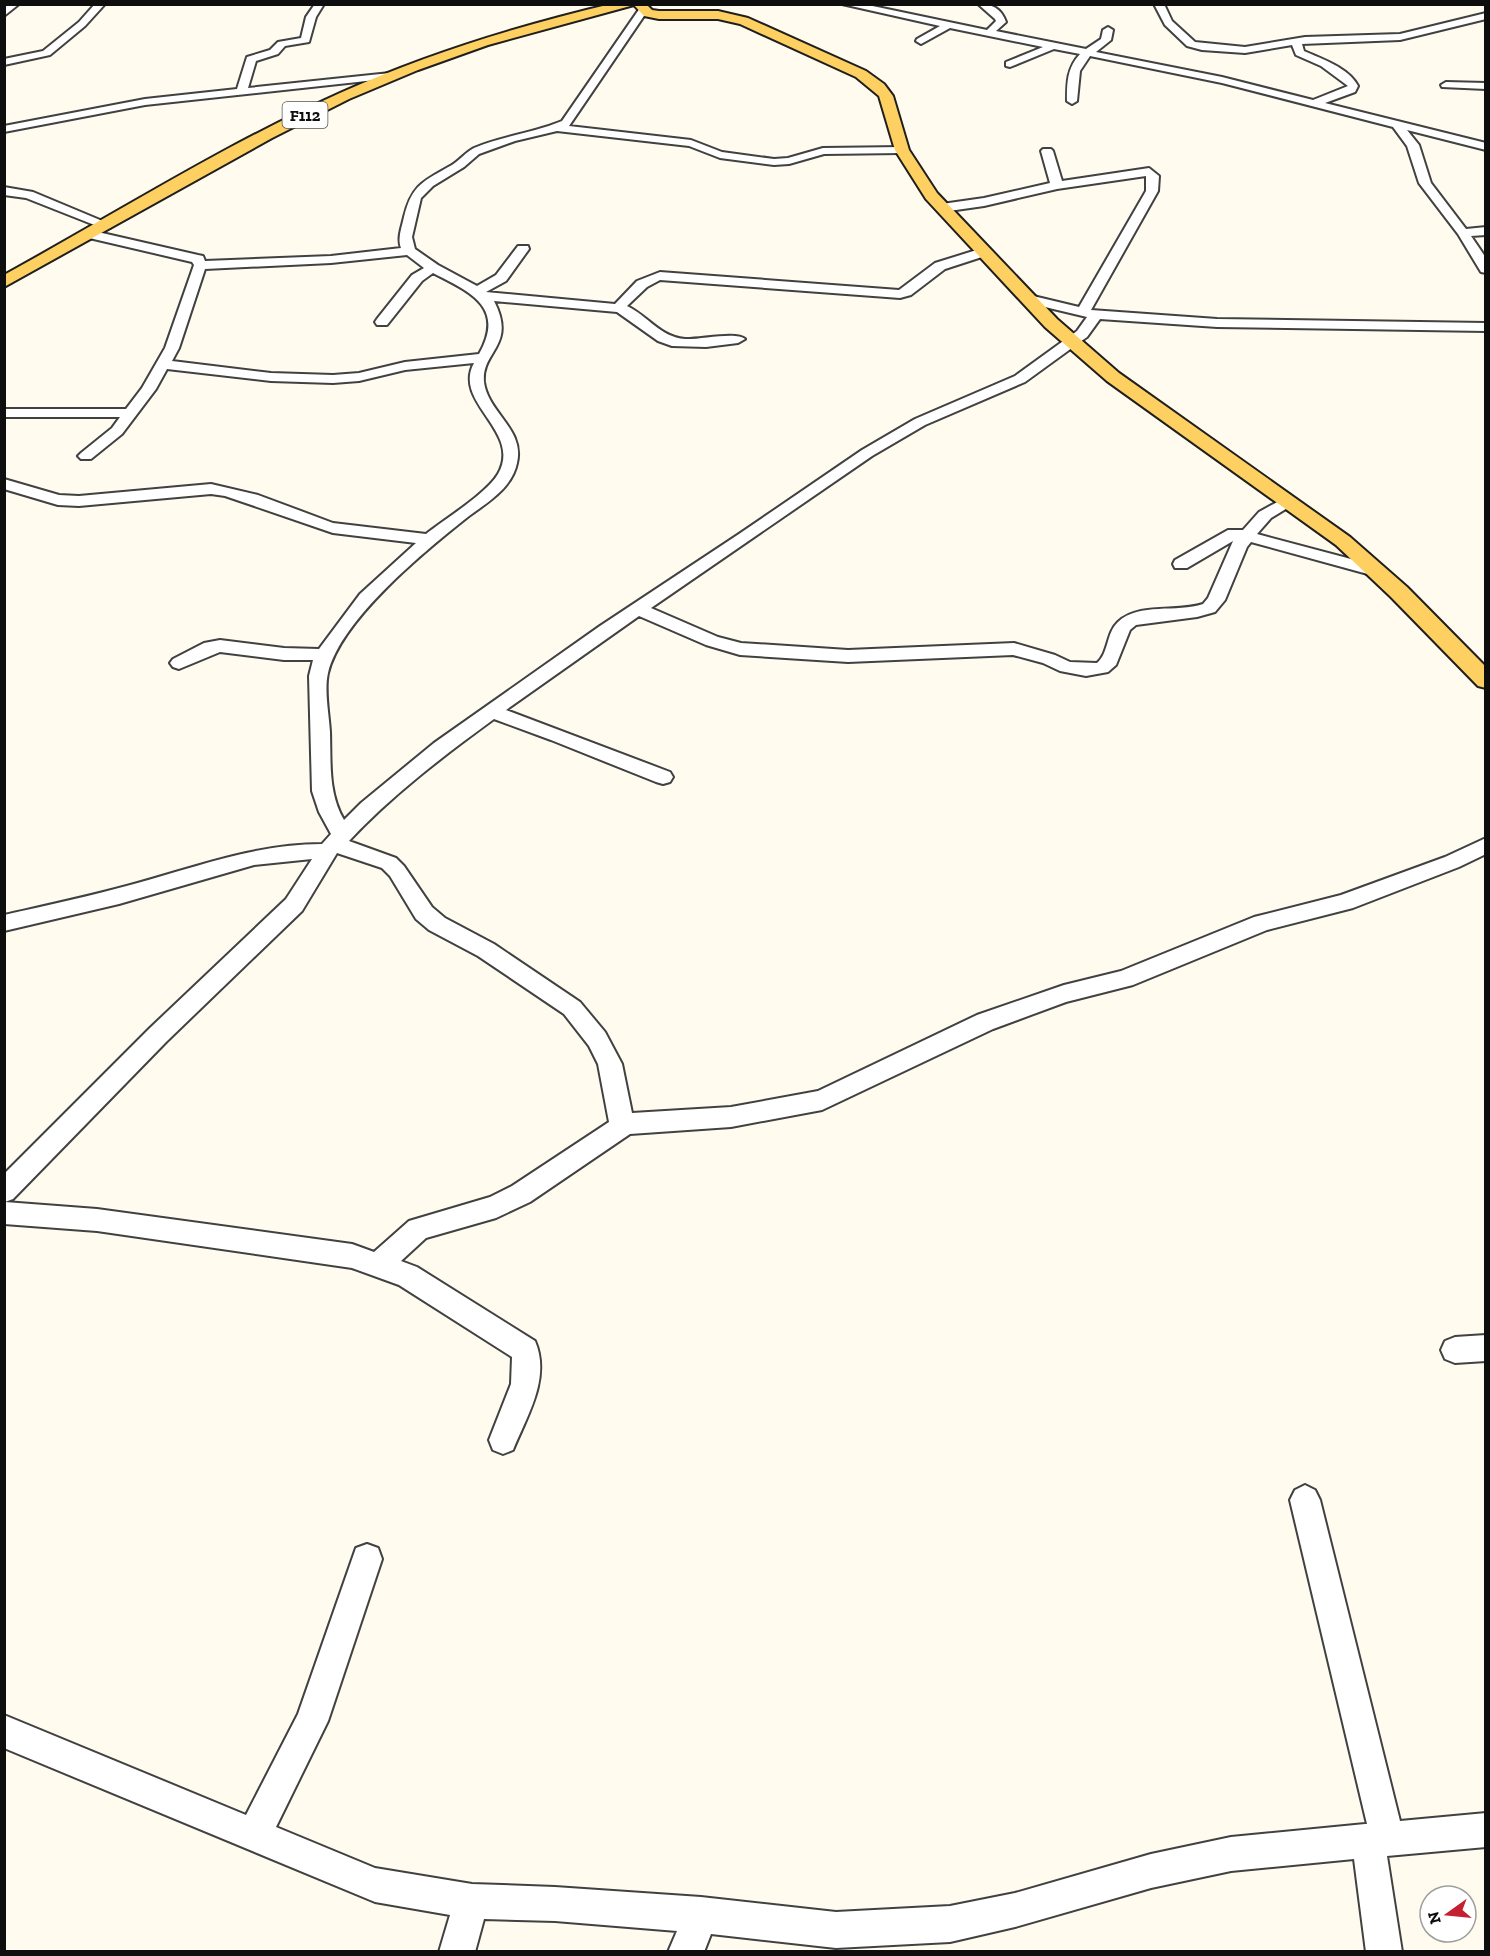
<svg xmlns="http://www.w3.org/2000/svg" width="1490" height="1956" viewBox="0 0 1490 1956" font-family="'Zilla Slab',serif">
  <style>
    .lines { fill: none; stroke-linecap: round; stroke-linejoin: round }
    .minor-casing { stroke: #414141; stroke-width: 4 }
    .major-casing { stroke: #1f1f1f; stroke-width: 4 }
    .minor { fill: #fff; fill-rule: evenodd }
    .major { fill: #fdd061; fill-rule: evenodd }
    .labels { text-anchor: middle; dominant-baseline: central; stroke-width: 6; stroke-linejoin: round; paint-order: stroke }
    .shield { fill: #fff; stroke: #565656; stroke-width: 1.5 }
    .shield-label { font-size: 16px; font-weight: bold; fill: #0e0e0e }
  </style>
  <rect width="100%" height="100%" fill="#fffbef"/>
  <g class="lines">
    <defs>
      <g id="minor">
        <polygon points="9,4 19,4 4,16 4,8"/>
        <polygon points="95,4 105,4 85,26 50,55 4,65 4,59 43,51 79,22"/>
        <polygon points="315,4 324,4 316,17 309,42 285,46 278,54 256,61 248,88 390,73 395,76 394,78 145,105 4,132 4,126 145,99 237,89 247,57 270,50 278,42 301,38 306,17"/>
        <path d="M 842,4 L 863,4 L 987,30 L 996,21 L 995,19 L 978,4 C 992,4 1001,8 1006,22 L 996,31 L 1086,49 L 1101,39 L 1103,30 L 1108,27 L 1113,30 L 1111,40 L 1096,52 L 1222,77 L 1313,100 L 1348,86 L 1321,66 L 1296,55 L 1292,45 L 1245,53 L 1202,50 L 1187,46 L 1165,25 L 1154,4 L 1164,4 L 1172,21 L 1195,42 L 1245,47 L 1305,37 L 1400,34 L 1486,13 L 1486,19 L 1400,40 L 1302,44 L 1304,51 C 1322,59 1349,68 1358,86 L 1355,92 L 1325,103 L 1486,143 L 1486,150 L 1407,130 L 1419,145 L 1431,183 L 1466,229 L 1486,227 L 1486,235 L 1471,236 L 1486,258 L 1486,273 L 1481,272 L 1458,234 L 1419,183 L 1407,146 L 1393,127 L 1222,83 L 1090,56 L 1080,71 L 1077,101 L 1072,104 L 1067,101 C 1067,83 1067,68 1080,54 L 1054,49 L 1010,67 L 1006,66 L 1006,62 L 1043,47 L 950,28 L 921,44 L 916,41 L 917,39 L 940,26 Z"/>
        <path d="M 643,7 L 648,10 L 569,126 L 691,140 L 722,152 L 774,159 L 788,158 L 823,148 L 902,147 L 908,150 L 902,153 L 824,154 L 789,164 L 774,165 L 720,158 L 689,146 L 557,131 L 515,141 L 479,154 L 464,167 L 433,186 L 421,198 L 412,237 L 415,249 L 438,265 L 477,286 L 496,275 L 518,246 L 528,246 L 529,249 L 506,281 L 486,292 L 615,304 L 637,281 L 660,272 L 899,290 L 935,263 L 983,248 L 989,252 L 988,255 L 945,269 L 911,295 L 900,298 L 660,280 L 647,287 L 627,306 C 648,316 660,337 685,339 C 698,340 737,331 745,339 L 738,343 L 706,347 L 672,346 L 658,341 L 617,312 L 494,301 C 517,346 481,351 484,382 C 488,413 525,429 517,463 C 512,488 488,502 469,516 C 426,550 341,619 328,673 C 324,690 329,714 330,732 C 331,762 328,793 344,820 L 361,803 L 434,743 L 600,626 L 739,534 L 862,450 L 915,419 L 1015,376 L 1077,331 L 1087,317 L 1024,302 L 1022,299 L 1029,295 L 1079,307 L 1146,191 L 1146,176 L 1057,189 L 984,206 L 942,212 L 936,208 L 942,204 L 984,198 L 1050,183 L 1041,151 L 1043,149 L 1051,149 L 1053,151 L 1062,181 L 1149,168 L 1159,176 L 1158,191 L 1091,310 L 1217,319 L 1486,323 L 1486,331 L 1217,327 L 1100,319 L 1087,337 L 1025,382 L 925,425 L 872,456 L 651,608 L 718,637 L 741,643 L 848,650 L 1014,643 L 1055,655 L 1070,662 L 1097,663 C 1109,653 1106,633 1118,622 C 1139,602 1177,613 1203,604 L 1208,598 L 1233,541 L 1187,568 L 1175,568 L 1173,564 L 1175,560 L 1228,530 L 1243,530 L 1259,512 L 1288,496 L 1296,501 L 1294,504 L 1271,518 L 1257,534 L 1381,567 L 1384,571 L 1381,575 L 1375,576 L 1251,542 L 1247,547 L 1225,600 L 1215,612 L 1197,617 L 1136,625 L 1130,630 L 1116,665 L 1108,672 L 1086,676 L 1060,671 L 1043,663 L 1013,655 L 848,662 L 740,655 L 706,645 L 639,616 L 506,710 L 670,772 L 673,777 L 670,782 L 663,784 L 656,782 L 551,740 L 494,719 C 442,757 392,795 349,841 L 396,858 L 404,866 L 432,907 L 445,918 L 494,944 L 580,1002 L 605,1032 L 622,1064 L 632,1113 L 731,1107 L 818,1091 L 977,1015 L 1064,985 L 1121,971 L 1254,917 L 1341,895 L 1445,857 L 1486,838 L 1486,854 L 1459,867 L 1353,908 L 1267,930 L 1133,985 L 1066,1002 L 993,1029 L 822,1110 L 731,1127 L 630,1134 L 530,1202 L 496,1218 L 426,1238 L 401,1261 L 417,1267 L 535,1341 C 551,1378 527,1416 513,1450 L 503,1454 L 493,1450 L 489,1440 L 511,1384 L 512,1357 L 399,1285 L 352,1268 L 97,1231 L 4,1224 L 4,1174 L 150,1028 L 286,899 L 312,859 L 254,865 L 119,904 L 4,931 L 4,915 C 48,905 91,896 134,884 C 196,867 256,844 322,844 L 331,834 L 319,812 L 312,791 L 309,676 L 313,660 L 284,660 L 220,652 L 179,669 L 173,667 L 170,663 L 173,659 L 204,643 L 220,640 L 284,648 L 319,649 L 360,594 L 416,543 L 333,533 L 225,496 L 211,494 L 79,506 L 58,505 L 4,489 L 4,479 L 59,495 L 79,496 L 211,484 L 258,495 L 333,523 L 426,534 C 445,519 487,493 498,474 C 523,431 452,403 474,363 L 405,370 L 359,381 L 333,383 L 271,381 L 167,369 L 156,389 L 122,434 L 91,459 L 81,459 L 78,456 L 81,453 L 112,428 L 120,417 L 4,417 L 4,409 L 126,409 L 142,388 L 165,348 L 194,265 L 192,262 L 85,237 L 83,234 L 85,231 L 89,230 L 198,255 L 203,256 L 205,261 L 331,256 L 401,248 C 397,238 402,227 404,217 C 412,184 424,181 452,165 C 460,160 466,152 474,148 C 503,136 533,133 562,121 L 640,8 ZM 407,255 L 424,268 L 412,275 L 377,319 L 375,322 L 377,325 L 387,325 L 422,281 L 433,273 C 470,292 506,307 479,354 L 405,362 L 359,373 L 333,375 L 271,373 L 172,361 L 179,348 L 205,269 L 331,263 ZM 337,853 L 382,868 L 390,876 L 416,919 L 429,930 L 478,956 L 564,1014 L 589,1046 L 598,1064 L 609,1122 L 512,1186 L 490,1197 L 409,1221 L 374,1252 L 352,1244 L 97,1209 L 5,1202 L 13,1199 L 166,1042 L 302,911 Z"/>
        <polygon points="1446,82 1486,83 1486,89 1442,87 1441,85"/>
        <polygon points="4,187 33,192 112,225 110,228 102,228 26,198 4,195"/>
        <polygon points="1486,1335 1486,1361 1455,1363 1445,1359 1441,1350 1445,1341 1455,1337"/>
        <polygon points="1305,1485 1315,1490 1320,1500 1400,1821 1486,1813 1486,1847 1387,1856 1402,1952 1366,1952 1354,1859 1231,1871 1151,1888 1015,1927 950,1942 836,1948 711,1934 704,1952 668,1952 677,1931 555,1921 484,1919 475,1952 439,1952 450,1915 375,1902 4,1748 4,1715 246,1815 298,1714 356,1548 367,1544 378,1548 382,1559 328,1721 276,1827 375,1868 472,1884 555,1887 701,1897 836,1912 950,1906 1015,1893 1151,1854 1231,1837 1365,1824 1367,1824 1290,1500 1295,1490"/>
      </g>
      <path id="major" d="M 611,4 L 646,4 L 652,10 L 659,11 L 718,11 L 748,18 L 866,71 L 884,84 L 893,96 L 909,150 L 937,193 L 1057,319 L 1119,373 L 1350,537 L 1407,587 L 1486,667 L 1486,688 L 1478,686 L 1391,597 L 1336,545 L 1107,381 L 1045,327 L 926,199 L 895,150 L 879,96 L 856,77 L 740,24 L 718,19 L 659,19 L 644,16 L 634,5 L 488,45 L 418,70 L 349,99 L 272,138 L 4,287 L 4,275 C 115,214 224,145 340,93 C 427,54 518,26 611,4 Z"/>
    </defs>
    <!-- minor casing -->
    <use href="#minor" class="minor-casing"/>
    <!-- major casing -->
    <use href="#major" class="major-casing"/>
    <!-- minor -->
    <use href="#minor" class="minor"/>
    <!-- major -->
    <use href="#major" class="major"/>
  </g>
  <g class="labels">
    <!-- shield labels -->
    <rect class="shield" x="282.5" y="102" width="45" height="26" rx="4.5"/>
    <g class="shield-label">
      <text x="305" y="115">F112</text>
    </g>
  </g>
  <!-- border -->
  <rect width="1490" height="1956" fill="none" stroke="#0e0e0e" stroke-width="12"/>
  <!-- north arrow -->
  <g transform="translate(1448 1914) rotate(255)"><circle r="28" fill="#ffffff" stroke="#9f9f9f" stroke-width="1.5"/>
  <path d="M0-4.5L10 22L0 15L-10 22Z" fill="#c42030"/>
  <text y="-9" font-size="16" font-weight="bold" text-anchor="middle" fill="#0e0e0e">N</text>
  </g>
</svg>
